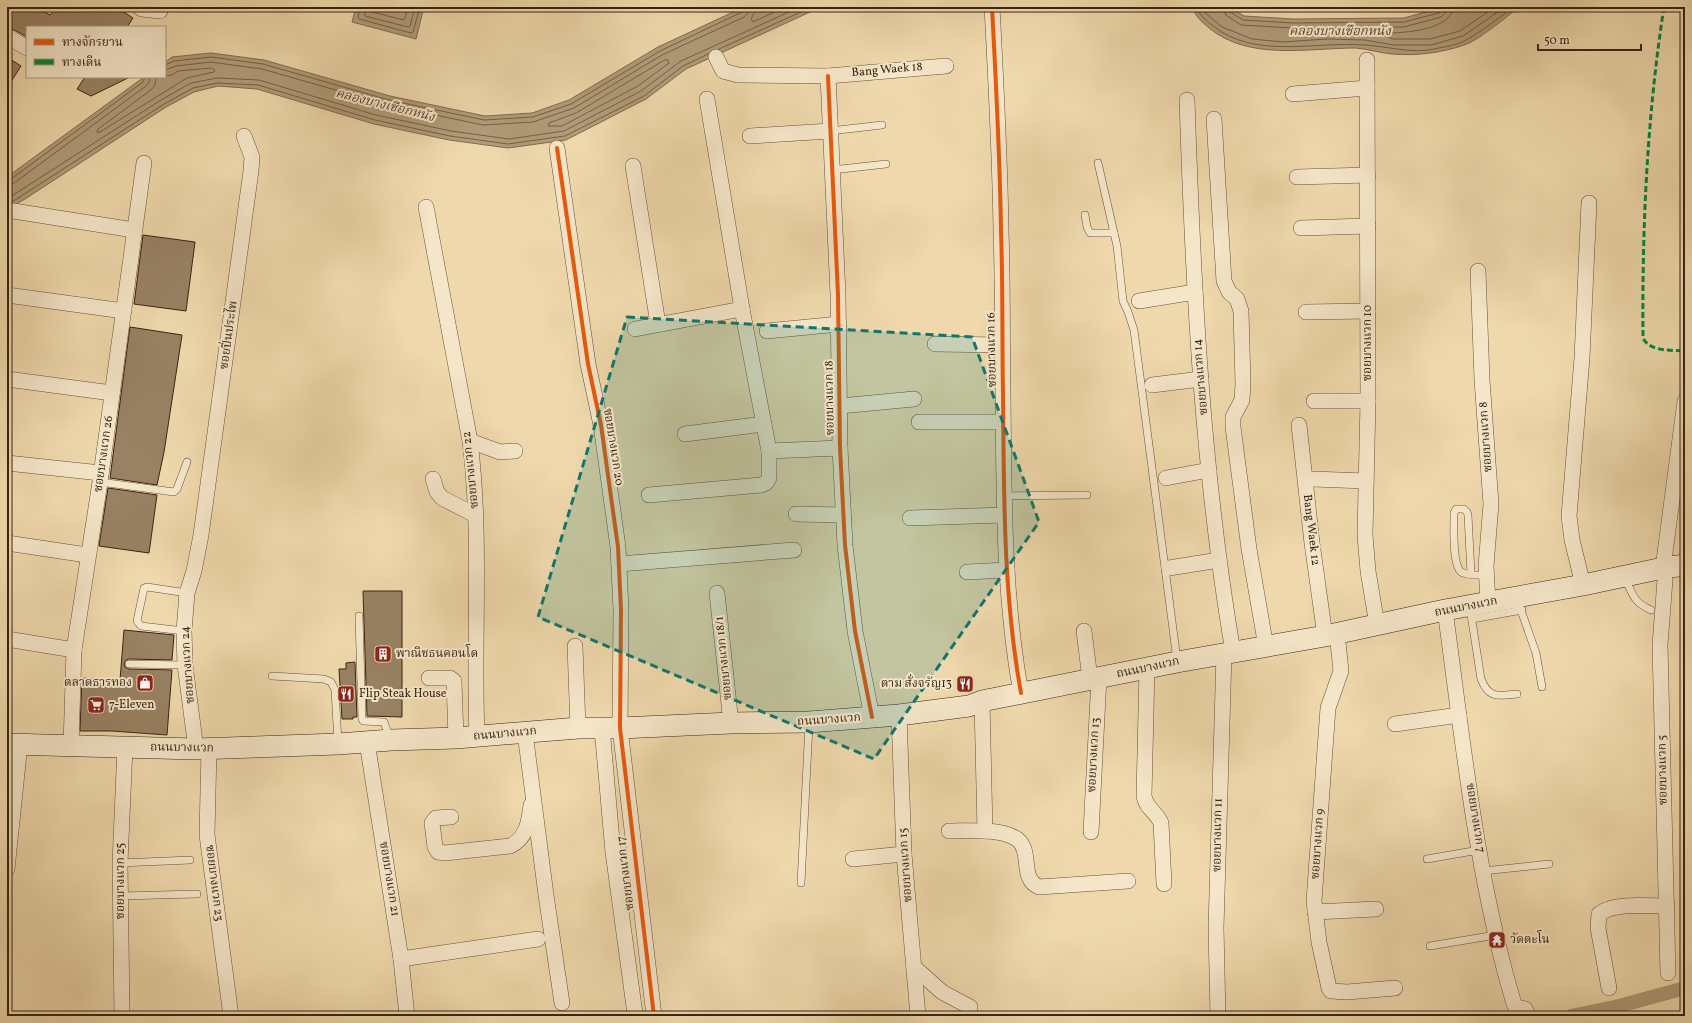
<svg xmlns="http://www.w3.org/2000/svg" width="1692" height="1023" viewBox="0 0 1692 1023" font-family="Vollkorn,'Noto Serif Thai',serif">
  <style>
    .water { fill: #b19b78; stroke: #816b50 }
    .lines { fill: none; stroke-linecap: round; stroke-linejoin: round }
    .shore { stroke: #755f46; stroke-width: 1 }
    .canal { stroke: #b19b78; stroke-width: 14 }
    .building { fill: #988263; stroke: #392313 }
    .service-casing { stroke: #665039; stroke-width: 8 }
    .minor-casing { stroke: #665039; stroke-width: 16 }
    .secondary-casing { stroke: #392313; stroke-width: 22 }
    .path { stroke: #392313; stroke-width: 2.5; stroke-dasharray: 1 2; stroke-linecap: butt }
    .service { stroke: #f5e6c9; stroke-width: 7 }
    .minor { stroke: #f5e6c9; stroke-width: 15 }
    .secondary { stroke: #f5e6c9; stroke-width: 21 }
    .quiet { stroke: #00873e; stroke-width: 3; stroke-dasharray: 6 3; stroke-linecap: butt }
    .cycleway-casing { stroke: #f5e6c9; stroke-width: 6 }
    .cycleway { stroke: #e8590c; stroke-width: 4 }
    .marked { fill: #0f766e; fill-opacity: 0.2; stroke: #0f766e; stroke-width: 3; stroke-dasharray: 8 5; stroke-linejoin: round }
    .labels { text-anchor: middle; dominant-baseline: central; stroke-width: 4; stroke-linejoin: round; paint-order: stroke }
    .street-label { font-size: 12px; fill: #392313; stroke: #f5e6c9 }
    .poi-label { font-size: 12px; fill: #392313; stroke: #f5e6c9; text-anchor: start }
    .water-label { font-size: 13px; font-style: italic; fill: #5d4731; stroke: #f5e6c9 }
  </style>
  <rect width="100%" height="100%" fill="#efd9ac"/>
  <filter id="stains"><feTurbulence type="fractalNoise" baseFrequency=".005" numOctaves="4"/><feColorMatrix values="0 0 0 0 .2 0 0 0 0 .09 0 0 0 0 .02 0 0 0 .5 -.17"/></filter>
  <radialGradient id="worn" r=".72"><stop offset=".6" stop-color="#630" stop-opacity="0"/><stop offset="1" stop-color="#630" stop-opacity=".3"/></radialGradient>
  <!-- water -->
  <g class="water">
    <polygon points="356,7 424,7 416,39 352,22"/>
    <polygon points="744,7 821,7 686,69 646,99 566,140 508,148 449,140 374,124 257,89 218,86 194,92 166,107 25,199 7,209 7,177 144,77 165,77 165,62 172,57 211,53 264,60 390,96 485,116 532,113 569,100 658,47"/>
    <path d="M 1192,7 L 1229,7 L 1244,16 L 1293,19 L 1404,18 L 1444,7 L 1519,7 C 1508,16 1476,42 1464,45 C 1441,53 1417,56 1392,54 C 1380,53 1368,49 1356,48 C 1308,48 1249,61 1209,28 C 1201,21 1196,17 1192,7 Z"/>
  </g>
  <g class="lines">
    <!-- shore -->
    <g class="shore">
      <polyline points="360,7 358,17 359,19 411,33 413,32 420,7"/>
      <polyline points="365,7 365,16 408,27 410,26 415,7"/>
      <polyline points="371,7 372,12 404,20 405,18 408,7"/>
      <polyline points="755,7 754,13 751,19 753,22 785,7"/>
      <path d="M 1196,7 C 1200,16 1205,19 1212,25 C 1254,60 1315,41 1364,45 C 1387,46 1411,54 1434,49 C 1444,47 1457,45 1466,40 C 1482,31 1498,19 1513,7"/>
      <polyline points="1202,7 1204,12 1222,27 1252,39 1283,42 1327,39 1365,40 1393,45 1431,45 1463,36 1505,7"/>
      <polyline points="1223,7 1226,15 1241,25 1293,28 1404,27 1441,17 1445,13 1447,7"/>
      <polyline points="1228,7 1230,12 1243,20 1293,23 1404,22 1439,13 1442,7"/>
      <path d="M 1453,7 C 1452,30 1404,33 1386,33 L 1385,36 L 1393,39 L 1430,39 L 1460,31 L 1495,7"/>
      <polyline points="719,49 812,7"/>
      <polygon points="665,60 668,60 669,63 638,86 562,126 548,126 549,123 576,113"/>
      <polyline points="165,65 174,61 211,57 263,64 389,100 484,120 533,117 571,104 660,51 742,12 744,7"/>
      <polyline points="165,70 176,66 211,62 262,69 388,105 483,125 533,122 574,108 662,55 744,17 748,13 749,7"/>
      <polyline points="156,77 155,85 151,90 98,129 97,132 100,132 187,78 214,72 215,70 211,68 178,71 172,75 165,76"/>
      <polyline points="7,180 11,179 143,82 145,77"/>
      <polyline points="7,185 14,183 146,86 149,82 150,77"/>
      <polyline points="7,199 161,100 191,83 217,78 259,80 376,115 451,131 509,139 564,131 641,91 681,61 800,7"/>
      <polyline points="12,202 164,104 193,88 217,83 258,85 375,120 450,136 508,144 565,136 644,96 683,66 708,54"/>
    </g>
    <!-- canal -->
    <polyline class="canal" points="1571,1016 1619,1006 1685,988"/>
  </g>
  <!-- building -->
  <g class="building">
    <polygon points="7,7 36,7 50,15 57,7 116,7 133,18 127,27 27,27 27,37 7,26"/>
    <polygon points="7,57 21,66 7,88"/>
    <polygon points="85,77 130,77 91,96 77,89"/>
    <polygon points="143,235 195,242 186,311 134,304"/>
    <polygon points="130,327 182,335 164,452 157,485 110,478"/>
    <polygon points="108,488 157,495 149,553 99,546"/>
    <polygon points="363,591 402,591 402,717 367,716"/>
    <polygon points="124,630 174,635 172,660 129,659 126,660 124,664 125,667 129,669 172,670 167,735 112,731 80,731 82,678 120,680"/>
    <polygon points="355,662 357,717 353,717 353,719 342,719 339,669 346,669 346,663"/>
  </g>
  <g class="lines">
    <defs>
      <g id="service">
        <polyline points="830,131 882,125"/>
        <polyline points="1098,163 1117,246 1123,301 1128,312 1134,330 1177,660"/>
        <polyline points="832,170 886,164"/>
        <polyline points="1085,215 1087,227 1090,233 1114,233"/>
        <polyline points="100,482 174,492 177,489 187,462"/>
        <polyline points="1005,496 1087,495"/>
        <path d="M 1471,574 L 1468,515 L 1467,512 L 1464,509 L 1456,509 L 1454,513 C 1454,525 1452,564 1461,572 C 1467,576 1479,575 1486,575"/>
        <path d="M 1625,578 C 1633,595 1633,602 1651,610"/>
        <polyline points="1517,599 1536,653 1542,687"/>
        <path d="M 1470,608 L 1481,679 C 1489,699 1498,696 1517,694"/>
        <polyline points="359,616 362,719 363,721 384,722 390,739"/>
        <polyline points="1472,619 1522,610"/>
        <polyline points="184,631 141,626 137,621 144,588 147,587 187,593"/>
        <polyline points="129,664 185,665"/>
        <polyline points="272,676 324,679 331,682 335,690 338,742"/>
        <polyline points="1427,859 1479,850"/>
        <polyline points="120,863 190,860"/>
        <polyline points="1483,871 1549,864"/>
        <polyline points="801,883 809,725"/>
        <polyline points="120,896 197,894"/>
        <polyline points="1430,946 1496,935"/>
      </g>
      <g id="minor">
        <polyline points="139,7 142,9 160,11 161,7"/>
        <path d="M 992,7 C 996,82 1000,156 1001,231 C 1003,285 1002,339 1003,393 C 1004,493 1003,594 1021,693"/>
        <polyline points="7,36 27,48"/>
        <polyline points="716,57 723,71 738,75 828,76 946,66"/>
        <polyline points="1367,60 1368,401 1365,535 1368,571 1377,625"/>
        <polyline points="828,76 838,295 840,448 845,545 855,631 872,717"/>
        <polyline points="1293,94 1367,88"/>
        <polyline points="707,99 742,309 769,451 840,448"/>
        <path d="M 1187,100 C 1193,285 1202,470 1233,652"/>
        <polyline points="1214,119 1224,281 1229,292 1237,299 1241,311 1243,384 1242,400 1233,417 1233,427 1249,549 1266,647"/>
        <polyline points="750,136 830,131"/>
        <polyline points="557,148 588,364 601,425 618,547 621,610 620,728 654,1016"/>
        <polyline points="633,166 658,324"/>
        <polyline points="1297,177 1368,175"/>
        <path d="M 426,207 L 470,441 C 482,538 473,638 477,736"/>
        <polyline points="7,210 134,230"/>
        <polyline points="1301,228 1368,226"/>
        <polyline points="1478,271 1482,380 1491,504 1486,566 1488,602"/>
        <polyline points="7,295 124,311"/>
        <polyline points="1139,301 1195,292"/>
        <polyline points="1306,312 1368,311"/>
        <polyline points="635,329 742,309"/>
        <polyline points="767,331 839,324"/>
        <polyline points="935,344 1002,345"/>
        <polyline points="7,379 112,393"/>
        <polyline points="1152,385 1201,379"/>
        <polyline points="1314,401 1368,401"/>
        <polyline points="840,406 914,399"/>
        <polyline points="919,422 1003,422"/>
        <polyline points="1299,425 1312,543 1325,636"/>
        <polyline points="685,434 764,424"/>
        <polyline points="470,441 500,452 515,451"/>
        <polyline points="7,463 101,473"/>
        <polyline points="1166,478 1209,470"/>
        <polyline points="433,479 437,492 442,498 475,515"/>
        <polyline points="1313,479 1366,481"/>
        <polyline points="649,495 761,485 766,483 769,478 769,451"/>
        <polyline points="796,514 843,515"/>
        <polyline points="910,518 1005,515"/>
        <polyline points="7,543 87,555"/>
        <polyline points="619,564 794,550"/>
        <polyline points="1169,568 1219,560"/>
        <polyline points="967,572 1007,570"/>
        <polyline points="1583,585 1572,540 1569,516 1582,358 1589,203"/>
        <polyline points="717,593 731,723"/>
        <path d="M 1445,610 C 1463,742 1476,876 1514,1004 L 1516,1007 L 1525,1009 L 1528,1016"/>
        <polyline points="1084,631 1090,679"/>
        <polyline points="1337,633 1341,671 1328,708 1314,901 1319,942 1329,988 1331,991 1347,992 1395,988"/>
        <polyline points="7,639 74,650"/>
        <polyline points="575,646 578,728"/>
        <path d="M 1147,669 L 1144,796 C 1146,809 1156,811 1161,823 L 1164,884"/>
        <polyline points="429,678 450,678 454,681 456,738"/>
        <polyline points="982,701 985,831"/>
        <polyline points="899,715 904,854 918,1016"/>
        <polyline points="1395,724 1459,715"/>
        <polyline points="602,728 613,852 635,1014"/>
        <polyline points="525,733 546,895 562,1003"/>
        <polyline points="367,742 401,959 407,1016"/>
        <polyline points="71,746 74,650 100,482 144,163"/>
        <polyline points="196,749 185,665 184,631 187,593 194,571 201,535 251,171 252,157 244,136"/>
        <polyline points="209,749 207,835 231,1016"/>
        <path d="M 451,817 L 436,818 L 432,823 L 435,847 L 438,852 L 445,853 L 510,846 C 527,838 529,821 531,805"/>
        <path d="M 949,831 C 969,831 1000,828 1017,839 C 1033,851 1019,879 1039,887 L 1128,881"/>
        <polyline points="1091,832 1099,678"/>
        <polyline points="853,859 904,854"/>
        <polyline points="7,869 20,744"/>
        <polyline points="1315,912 1376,909"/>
        <polyline points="401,959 538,939"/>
        <polyline points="914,967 942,992 970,1007"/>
        <polyline points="1668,973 1660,645 1665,580 1663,568 1685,401"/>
        <path d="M 1609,988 L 1598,928 L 1599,914 C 1614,902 1648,906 1667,906"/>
        <polyline points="122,1016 120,863 125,747"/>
        <polyline points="1218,1016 1216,928 1224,654"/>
      </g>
      <polyline id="secondary" points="7,744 196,749 338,744 391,740 456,738 578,728 620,728 731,723 809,722 899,715 969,706 982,701 1177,662 1325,636 1445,610 1583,585 1663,568 1685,565"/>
    </defs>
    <!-- service casing -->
    <use href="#service" class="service-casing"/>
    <!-- minor casing -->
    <use href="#minor" class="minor-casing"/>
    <!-- secondary casing -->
    <use href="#secondary" class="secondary-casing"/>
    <!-- path -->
    <polyline class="path" points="165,42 166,48"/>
    <!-- service -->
    <use href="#service" class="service"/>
    <!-- minor -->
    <use href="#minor" class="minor"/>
    <!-- secondary -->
    <use href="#secondary" class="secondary"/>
    <!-- quiet -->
    <path class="quiet" d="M 1664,7 C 1647,116 1642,228 1643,338 C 1650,352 1671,350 1685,351"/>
    <defs>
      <g id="cycleway">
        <path d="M 992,7 C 996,82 1000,156 1001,231 C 1003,285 1002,339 1003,393 C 1004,493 1003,594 1021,693"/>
        <polyline points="828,76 838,295 840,448 845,545 855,631 872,717"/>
        <polyline points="557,148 588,364 601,425 618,547 621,610 620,728 654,1016"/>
      </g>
    </defs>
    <!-- cycleway casing -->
    <use href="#cycleway" class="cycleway-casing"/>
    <!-- cycleway -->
    <use href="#cycleway" class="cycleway"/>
  </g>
  <!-- marked area -->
  <path class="marked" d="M 627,317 L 972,337 L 1039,522 L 874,759 L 538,617 Z"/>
  <!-- icons -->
  <defs>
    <symbol id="building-square" viewBox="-11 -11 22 22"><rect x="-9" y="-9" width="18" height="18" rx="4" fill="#8f2418" stroke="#f5e6c9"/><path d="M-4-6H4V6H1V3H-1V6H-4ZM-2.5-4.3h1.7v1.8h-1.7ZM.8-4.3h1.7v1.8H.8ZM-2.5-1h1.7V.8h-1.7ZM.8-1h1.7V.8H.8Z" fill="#fff"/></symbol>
    <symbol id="shop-square" viewBox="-11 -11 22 22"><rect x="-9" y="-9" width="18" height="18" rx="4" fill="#8f2418" stroke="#f5e6c9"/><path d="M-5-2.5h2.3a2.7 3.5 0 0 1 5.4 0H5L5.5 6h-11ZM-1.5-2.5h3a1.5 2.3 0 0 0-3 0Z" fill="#fff"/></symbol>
    <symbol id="restaurant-square" viewBox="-11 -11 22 22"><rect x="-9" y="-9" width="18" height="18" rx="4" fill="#8f2418" stroke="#f5e6c9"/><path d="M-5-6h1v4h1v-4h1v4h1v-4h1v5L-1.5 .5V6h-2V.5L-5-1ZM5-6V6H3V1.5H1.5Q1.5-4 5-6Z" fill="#fff"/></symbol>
    <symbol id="supermarket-square" viewBox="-11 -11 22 22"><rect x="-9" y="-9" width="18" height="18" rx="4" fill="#8f2418" stroke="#f5e6c9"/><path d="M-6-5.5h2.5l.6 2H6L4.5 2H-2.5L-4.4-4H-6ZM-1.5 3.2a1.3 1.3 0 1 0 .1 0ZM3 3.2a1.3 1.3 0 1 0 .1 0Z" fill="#fff"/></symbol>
    <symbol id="temple-square" viewBox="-11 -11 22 22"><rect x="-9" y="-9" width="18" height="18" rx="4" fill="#8f2418" stroke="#f5e6c9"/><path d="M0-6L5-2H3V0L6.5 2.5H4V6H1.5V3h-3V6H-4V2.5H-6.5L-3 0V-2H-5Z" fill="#fff"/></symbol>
  </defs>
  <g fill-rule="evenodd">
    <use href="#building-square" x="373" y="644" width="20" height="20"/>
    <use href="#shop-square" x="135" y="673" width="20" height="20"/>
    <use href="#restaurant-square" x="955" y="674" width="20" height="20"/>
    <use href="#restaurant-square" x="336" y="684" width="20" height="20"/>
    <use href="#supermarket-square" x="86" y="695" width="20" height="20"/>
    <use href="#temple-square" x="1487" y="930" width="20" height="20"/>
  </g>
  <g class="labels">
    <!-- street labels -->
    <g class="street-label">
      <text transform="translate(887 70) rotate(-5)">Bang Waek 18</text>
      <text transform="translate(229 335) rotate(-82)">ซอยปิ่นประไพ</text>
      <text transform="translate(1368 343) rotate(-90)">ซอยบางแวก 10</text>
      <text transform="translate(992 350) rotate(-91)">ซอยบางแวก 16</text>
      <text transform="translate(1201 377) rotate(-95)">ซอยบางแวก 14</text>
      <text transform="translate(830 398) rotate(-91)">ซอยบางแวก 18</text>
      <text transform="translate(1486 437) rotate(-94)">ซอยบางแวก 8</text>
      <text transform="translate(613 447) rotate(81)">ซอยบางแวก 20</text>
      <text transform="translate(104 454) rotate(-82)">ซอยบางแวก 26</text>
      <text transform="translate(471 470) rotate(-96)">ซอยบางแวก 22</text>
      <text transform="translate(1311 530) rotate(83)">Bang Waek 12</text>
      <text transform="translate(1466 607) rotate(-11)">ถนนบางแวก</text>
      <text transform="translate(724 658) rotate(-96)">ซอยบางแวก 18/1</text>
      <text transform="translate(188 665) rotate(-94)">ซอยบางแวก 24</text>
      <text transform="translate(1148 668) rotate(-12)">ถนนบางแวก</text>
      <text transform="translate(829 720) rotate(-4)">ถนนบางแวก</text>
      <text transform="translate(505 734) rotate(-5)">ถนนบางแวก</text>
      <text transform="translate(182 748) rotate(1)">ถนนบางแวก</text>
      <text transform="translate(1094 755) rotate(-87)">ซอยบางแวก 13</text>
      <text transform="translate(1663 770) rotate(-91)">ซอยบางแวก 5</text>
      <text transform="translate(1475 818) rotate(81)">ซอยบางแวก 7</text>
      <text transform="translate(1218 835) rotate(-89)">ซอยบางแวก 11</text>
      <text transform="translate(1318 844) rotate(-86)">ซอยบางแวก 9</text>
      <text transform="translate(906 865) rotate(-94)">ซอยบางแวก 15</text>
      <text transform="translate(626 873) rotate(-97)">ซอยบางแวก 17</text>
      <text transform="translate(389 879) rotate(81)">ซอยบางแวก 21</text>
      <text transform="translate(121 881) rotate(-90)">ซอยบางแวก 25</text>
      <text transform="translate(214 883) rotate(83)">ซอยบางแวก 23</text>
    </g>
    <!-- poi labels -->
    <g class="poi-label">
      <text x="396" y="654">พาณิชธนคอนโด</text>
      <text x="132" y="683" text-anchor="end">ตลาดธารทอง</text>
      <text x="952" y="684" text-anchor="end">ตาม สั่งจรัญ13</text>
      <text x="359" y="694">Flip Steak House</text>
      <text x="109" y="705">7-Eleven</text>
      <text x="1510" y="940">วัดตะโน</text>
    </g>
    <!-- water labels -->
    <g class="water-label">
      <text x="1340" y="32">คลองบางเชือกหนัง</text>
      <text transform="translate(385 106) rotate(14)">คลองบางเชือกหนัง</text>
    </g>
  </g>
  <!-- margin -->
  <rect width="1692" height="1023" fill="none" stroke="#efd9ac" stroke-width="24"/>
  <rect x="8" y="8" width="1676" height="1007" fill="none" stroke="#392313" stroke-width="2"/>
  <rect x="12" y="12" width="1668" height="999" fill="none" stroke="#392313"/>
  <!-- legend -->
  <rect x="26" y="26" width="140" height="52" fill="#f5e6c9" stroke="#aa9880"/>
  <rect x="34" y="39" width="20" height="6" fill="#e8590c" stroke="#aa9880"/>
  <text x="62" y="46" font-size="12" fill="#392313">ทางจักรยาน</text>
  <rect x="34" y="59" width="20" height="6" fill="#00873e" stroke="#aa9880"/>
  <text x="62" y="66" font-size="12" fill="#392313">ทางเดิน</text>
  <!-- scale -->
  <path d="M1538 44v6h103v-6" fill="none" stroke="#392313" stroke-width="2"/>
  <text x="1544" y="44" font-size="12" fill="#392313" stroke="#f5e6c9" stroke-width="3" paint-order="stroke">50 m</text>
  <rect width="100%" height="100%" filter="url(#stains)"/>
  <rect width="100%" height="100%" fill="url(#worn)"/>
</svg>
